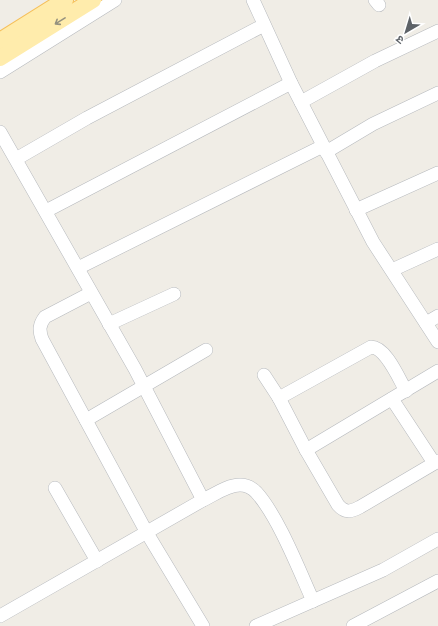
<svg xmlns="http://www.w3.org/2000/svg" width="438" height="626" viewBox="0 0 438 626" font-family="'Work Sans','Noto Sans Devanagari',sans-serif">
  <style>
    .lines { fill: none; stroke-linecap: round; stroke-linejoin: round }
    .minor-casing { stroke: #b6b9bd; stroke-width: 14 }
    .major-casing { stroke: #f5bf5a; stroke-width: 18 }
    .minor { stroke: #fff; stroke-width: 13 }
    .major { stroke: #ffecac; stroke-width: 16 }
    .oneway { stroke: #96927f }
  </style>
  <rect width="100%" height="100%" fill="#f0ede6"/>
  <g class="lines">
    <defs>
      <g id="minor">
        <polyline points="253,0 291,83 373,242 438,342"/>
        <polyline points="375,0 379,5"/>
        <polyline points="0,72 115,0"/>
        <polyline points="301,102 375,61 438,31"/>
        <polyline points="0,132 135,369 203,500"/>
        <polyline points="326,152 373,124 438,93"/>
        <polyline points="16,159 87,118 264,25"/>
        <polyline points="356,210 438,173"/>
        <polyline points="46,211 291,83"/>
        <polyline points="78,268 323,146"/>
        <polyline points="392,270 438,249"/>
        <path d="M 91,293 L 45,317 C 39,325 39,330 42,339 L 147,533 L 203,626"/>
        <polyline points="426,323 438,316"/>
        <polyline points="109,324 174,294"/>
        <path d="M 264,375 L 279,398 L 306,450 L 338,505 C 345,513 351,512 360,507 L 438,461"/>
        <path d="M 279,398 L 371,347 C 386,347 399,379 406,391"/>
        <polyline points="392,399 434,463"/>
        <polyline points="86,420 206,350"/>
        <polyline points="306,450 438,371"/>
        <polyline points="55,488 97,561"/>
        <path d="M 0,616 L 203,500 C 214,495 227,485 240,485 C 246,485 252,488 256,492 C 278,516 299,570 313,601"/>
        <polyline points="256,626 383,570 438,539"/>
        <polyline points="353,626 438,581"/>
      </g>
      <g id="major">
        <polyline points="0,41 65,0"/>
        <polyline points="0,58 93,0"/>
      </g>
    </defs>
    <!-- minor casing -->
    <use href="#minor" class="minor-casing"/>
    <!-- major casing -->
    <use href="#major" class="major-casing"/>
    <!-- minor -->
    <use href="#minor" class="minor"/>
    <!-- major -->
    <use href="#major" class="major"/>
  </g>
  <!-- one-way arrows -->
  <defs><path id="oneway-shaft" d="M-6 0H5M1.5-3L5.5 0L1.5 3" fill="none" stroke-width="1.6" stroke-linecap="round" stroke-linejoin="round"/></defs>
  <use class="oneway" href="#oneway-shaft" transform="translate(60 21) rotate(148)"/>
  <!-- north arrow -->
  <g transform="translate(406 32) rotate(218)" stroke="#ffffff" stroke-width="3" paint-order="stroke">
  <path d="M0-3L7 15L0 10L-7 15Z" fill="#5d6267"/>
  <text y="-6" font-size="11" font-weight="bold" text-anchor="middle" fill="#5d6267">उ</text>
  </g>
</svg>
